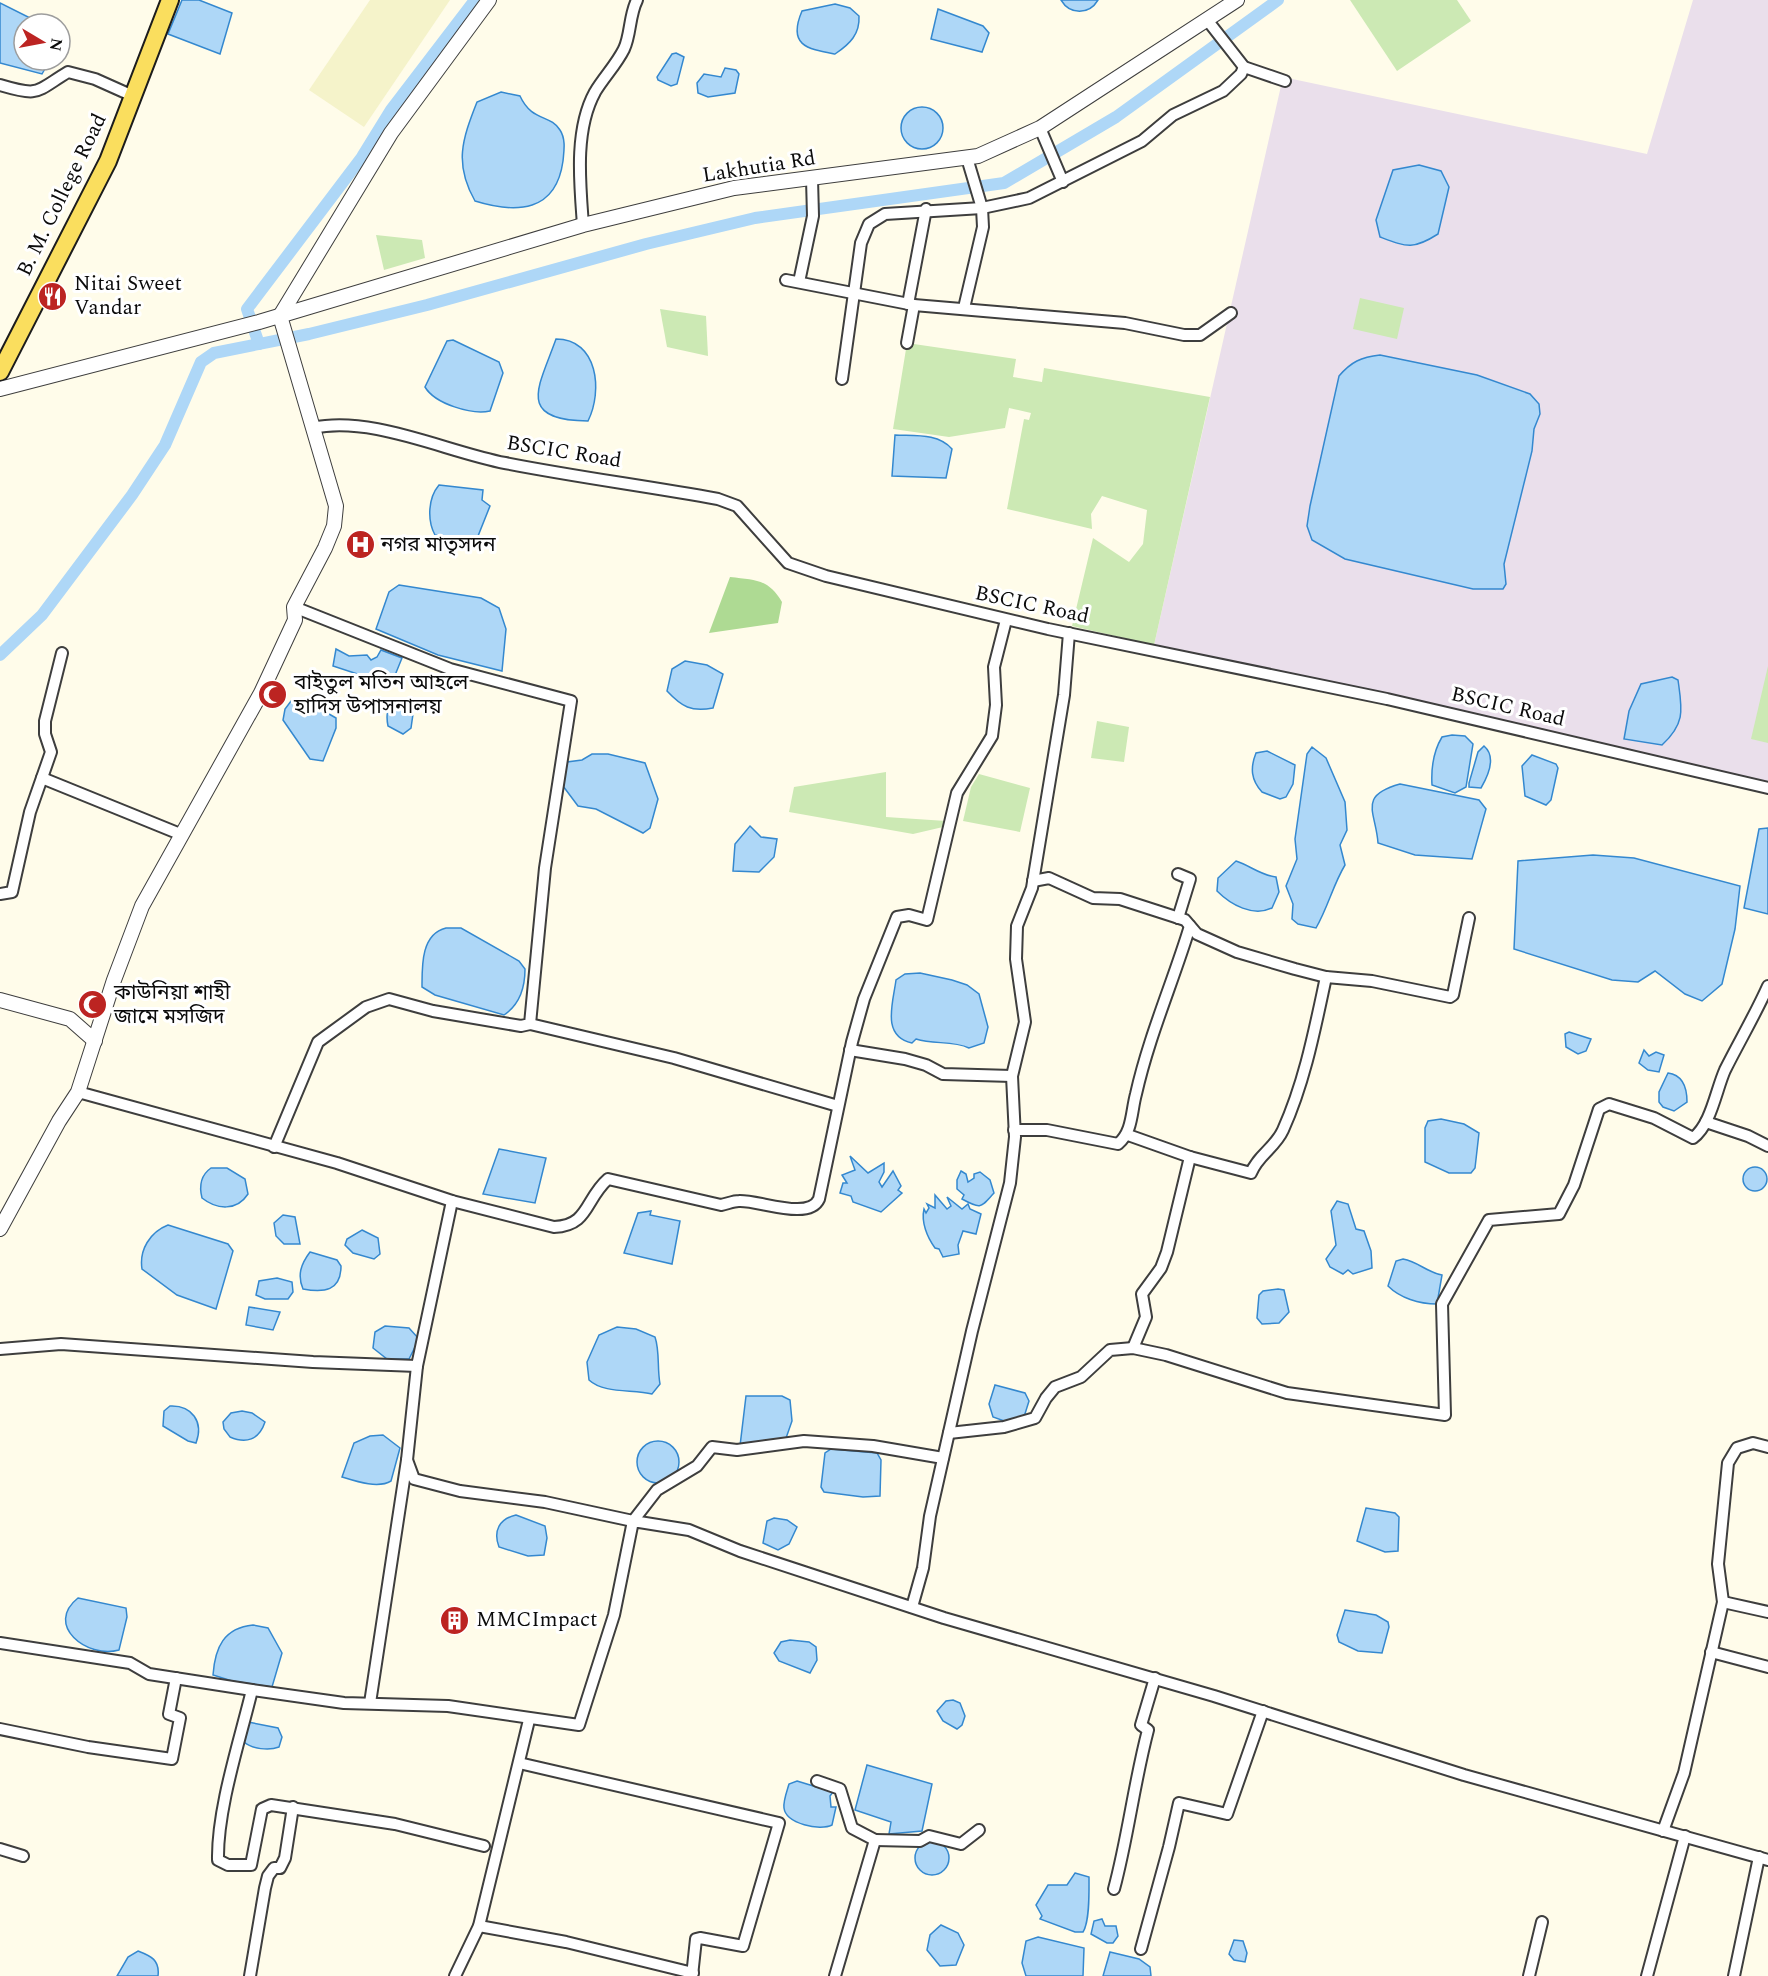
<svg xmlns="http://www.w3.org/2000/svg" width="1768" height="1976" viewBox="0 0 1768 1976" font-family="Spectral,'Noto Sans Bengali',serif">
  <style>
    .industrial { fill: #eadfeb }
    .farmland { fill: #f5f3ca }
    .green { fill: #cce9b4 }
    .forest { fill: #aeda93 }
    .water { fill: #aed7f7; stroke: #3488cf; stroke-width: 1.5 }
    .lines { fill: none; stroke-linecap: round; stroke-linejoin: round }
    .canal { stroke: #aed7f7; stroke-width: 12 }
    .minor-casing { stroke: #3e3e3e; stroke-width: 14 }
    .tertiary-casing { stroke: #3e3e3e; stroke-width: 16 }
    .primary-casing { stroke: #1c1c1c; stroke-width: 20 }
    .minor { stroke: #fff; stroke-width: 10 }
    .tertiary { stroke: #fff; stroke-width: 14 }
    .primary { stroke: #fade5e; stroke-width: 16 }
    .labels { text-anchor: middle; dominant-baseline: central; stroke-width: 6; stroke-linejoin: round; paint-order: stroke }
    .street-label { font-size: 21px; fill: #0b0b0b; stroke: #fff }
    .poi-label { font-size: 21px; fill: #0b0b0b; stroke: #fff; text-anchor: start }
  </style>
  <rect width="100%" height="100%" fill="#fffcea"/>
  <!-- industrial -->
  <polygon class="industrial" points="1693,0 1768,0 1768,784 1154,645 1283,77 1647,154"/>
  <!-- farmland -->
  <polygon class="farmland" points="370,0 450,0 364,127 309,90"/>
  <!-- green -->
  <g class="green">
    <polygon points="1350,0 1457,0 1471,21 1397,71"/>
    <polygon points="376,235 422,240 425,258 384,270"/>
    <polygon points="1360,298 1404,308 1397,339 1353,329"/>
    <polygon points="660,309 706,316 708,356 667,347"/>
    <polygon points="907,343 1016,359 1013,377 1042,382 1044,368 1210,397 1154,645 1072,626 1093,538 1129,562 1143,544 1147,510 1102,496 1091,514 1092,529 1007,509 1024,419 1029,420 1031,413 1009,408 1005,428 949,437 893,429"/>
    <polygon points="1768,666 1768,743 1751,739"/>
    <polygon points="1097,721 1129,727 1124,762 1091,758"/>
    <polygon points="886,772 886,817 946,821 943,827 913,834 789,812 794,787"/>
    <polygon points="979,774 1030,788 1020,832 963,821 971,787"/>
  </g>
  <!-- forest -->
  <path class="forest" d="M 730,577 C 756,580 768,579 782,602 L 778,623 L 709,633 Z"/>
  <!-- water -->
  <g class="water">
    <polygon points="182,0 199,0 232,13 220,54 168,34"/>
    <path d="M 1061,0 L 1098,0 C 1089,15 1070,15 1061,0 Z"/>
    <polygon points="0,3 42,24 24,24 24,60 50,60 42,74 0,63"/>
    <path d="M 835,4 L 850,8 L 859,16 C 860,34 850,44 835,54 C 808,49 787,46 802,11 Z"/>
    <polygon points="938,9 983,26 989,33 982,52 931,39"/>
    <polygon points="676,53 684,57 677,84 671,86 658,80 657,77 672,54"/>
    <polygon points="725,68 736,70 739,74 735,93 708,97 698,93 697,83 704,74 721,77"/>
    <path d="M 501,92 L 520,96 C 532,122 550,114 560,130 C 566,139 564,151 563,161 C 556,212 517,214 475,201 C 454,164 462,140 477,102 Z"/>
    <circle cx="922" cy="128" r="21"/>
    <path d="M 1419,165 L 1441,171 L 1449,187 L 1438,234 C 1413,250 1407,247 1380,237 L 1376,220 L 1393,170 Z"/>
    <path d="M 556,339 C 598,339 603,391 588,421 C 515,420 539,387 556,339 Z"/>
    <path d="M 453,340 L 499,362 L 503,373 L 490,411 C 472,415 435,404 425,387 L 447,341 Z"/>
    <path d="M 1380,355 L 1477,375 L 1530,394 L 1539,404 L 1540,414 L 1534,429 L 1532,451 L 1504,564 L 1506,584 L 1503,589 L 1473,589 L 1345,559 L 1312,540 L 1307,526 L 1310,506 L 1339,376 C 1351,362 1361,357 1380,355 Z"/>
    <path d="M 895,435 C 915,436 938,433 952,449 L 946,478 L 892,476 Z"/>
    <path d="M 439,485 L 483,490 L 482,500 L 490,506 L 478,536 L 471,543 L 435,535 C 427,520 428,498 439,485 Z"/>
    <polygon points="399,585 481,598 499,608 506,629 502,671 438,655 376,629 389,592"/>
    <polygon points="336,649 349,656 367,655 371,660 377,657 381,650 402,658 391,685 333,666"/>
    <path d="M 685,661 L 707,665 L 723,674 L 713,708 C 691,712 682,707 667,691 L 672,669 Z"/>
    <path d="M 1672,677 L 1678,680 C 1682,709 1686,723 1662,745 L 1624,739 L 1629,711 L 1641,684 Z"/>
    <path d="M 395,700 L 407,701 L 414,707 L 411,728 L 403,734 L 388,726 C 386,716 386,706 395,700 Z"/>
    <polygon points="291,701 317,707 336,718 336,728 323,761 310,759 283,720 285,709"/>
    <path d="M 1452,735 L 1465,736 L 1473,744 L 1466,787 L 1455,793 L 1432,785 C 1431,768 1433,752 1442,737 Z"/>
    <path d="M 1484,746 C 1497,757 1488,776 1481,788 L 1469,787 L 1469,783 L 1478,752 Z"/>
    <path d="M 1312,747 L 1326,758 L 1345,802 L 1347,830 L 1340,845 L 1345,865 C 1333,885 1328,907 1316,928 L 1298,924 L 1292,919 L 1293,904 L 1286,886 L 1297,859 L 1295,839 L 1307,754 Z"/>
    <path d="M 1267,751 L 1295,765 L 1293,784 L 1286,797 L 1280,799 L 1262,792 C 1251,780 1250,768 1256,753 Z"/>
    <polygon points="592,754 608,754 645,763 658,799 650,828 643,833 596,809 578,806 563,786 567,762 582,760"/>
    <polygon points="1532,755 1556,764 1558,768 1551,800 1546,805 1525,796 1522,766"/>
    <path d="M 1400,784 L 1479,800 L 1486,809 L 1472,859 L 1415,855 L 1378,843 C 1376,812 1357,796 1400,784 Z"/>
    <polygon points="750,826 761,837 777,839 774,857 759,872 733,871 735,844"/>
    <polygon points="1768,828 1768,914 1744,908 1759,829"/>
    <polygon points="1593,855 1634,858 1740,886 1735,929 1722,984 1702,1001 1685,994 1655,971 1638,982 1612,980 1514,949 1518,861"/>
    <path d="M 1236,861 C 1251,866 1260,875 1276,877 L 1279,892 L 1272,908 C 1253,917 1231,905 1217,891 L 1218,878 Z"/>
    <path d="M 446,928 L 461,928 L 519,961 L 525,969 C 525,988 519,1005 504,1015 L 435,995 L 422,987 C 422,966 421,934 446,928 Z"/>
    <path d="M 920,973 L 952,980 L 967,985 L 979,994 L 988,1027 L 984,1043 L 969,1048 C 952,1040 934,1045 916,1039 L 912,1043 C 881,1036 893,1003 896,980 L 905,974 Z"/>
    <polygon points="1569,1032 1591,1039 1586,1051 1578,1054 1566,1047 1565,1034"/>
    <polygon points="1644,1050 1649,1056 1656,1052 1664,1055 1659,1072 1648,1070 1639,1063"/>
    <path d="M 1668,1073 C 1683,1075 1687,1088 1687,1102 L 1674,1111 L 1663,1107 L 1659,1102 L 1659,1092 Z"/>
    <polygon points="1441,1119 1464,1124 1479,1133 1475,1168 1471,1173 1449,1173 1425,1162 1425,1128 1428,1121"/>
    <polygon points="499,1149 546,1158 535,1203 483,1194"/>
    <polygon points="850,1156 868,1173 884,1163 884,1172 879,1182 882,1187 893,1171 901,1186 898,1190 902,1193 881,1212 853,1202 851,1196 840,1193 843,1183 847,1183 842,1175 855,1170"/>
    <circle cx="1755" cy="1179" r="12"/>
    <path d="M 211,1168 L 227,1168 L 245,1179 L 248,1194 C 237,1211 217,1210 202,1198 C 199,1186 201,1175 211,1168 Z"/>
    <path d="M 961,1171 L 966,1174 L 968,1182 L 974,1178 L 974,1174 L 980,1172 L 990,1180 L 994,1193 C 981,1207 982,1210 962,1199 L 964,1195 L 957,1189 L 957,1180 Z"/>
    <path d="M 935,1195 L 947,1209 L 951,1206 L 947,1197 L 962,1209 L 968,1204 L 970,1209 L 981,1214 L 976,1234 L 963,1231 L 958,1245 L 959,1254 L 943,1257 L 939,1249 L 935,1248 C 927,1237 921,1222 924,1209 L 926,1213 L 929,1208 L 927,1204 L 935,1208 Z"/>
    <polygon points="1337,1201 1348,1204 1356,1229 1364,1231 1371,1251 1372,1268 1353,1274 1348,1270 1343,1274 1330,1267 1326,1259 1336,1245 1331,1211"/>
    <polygon points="651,1211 650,1215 680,1221 672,1264 624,1253 638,1213"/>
    <polygon points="283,1215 295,1217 300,1244 284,1244 276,1236 274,1223"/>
    <path d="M 168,1225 L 228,1244 L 233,1251 L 216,1309 L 177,1295 L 142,1269 C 139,1250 150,1232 168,1225 Z"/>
    <polygon points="362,1230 378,1238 380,1254 374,1259 353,1253 345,1245 347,1239"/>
    <path d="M 310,1252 L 337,1260 L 341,1266 C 341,1291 324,1293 303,1289 C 297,1275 301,1264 310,1252 Z"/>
    <path d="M 1403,1259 C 1419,1262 1426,1272 1442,1275 L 1437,1304 C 1419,1304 1400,1298 1388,1286 L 1396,1261 Z"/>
    <polygon points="277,1278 292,1282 293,1292 288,1299 265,1299 256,1295 259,1281"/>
    <polygon points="1278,1289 1284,1290 1289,1312 1279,1323 1262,1324 1257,1318 1259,1295 1263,1291"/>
    <polygon points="249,1307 280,1312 273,1330 246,1325"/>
    <polygon points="385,1326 409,1328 419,1339 409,1359 387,1359 373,1348 375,1332"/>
    <path d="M 617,1327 L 636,1329 L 655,1337 C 660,1352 657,1368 660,1384 L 652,1394 C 633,1389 604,1394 589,1380 L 587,1362 L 599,1335 Z"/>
    <polygon points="995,1385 1025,1393 1029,1401 1024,1417 1007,1422 993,1417 989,1404"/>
    <polygon points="746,1396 782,1396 790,1400 792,1421 785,1441 740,1446"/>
    <path d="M 170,1406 C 192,1405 204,1422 196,1443 L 188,1441 L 163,1426 L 164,1411 Z"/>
    <path d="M 242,1411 L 252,1413 L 265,1422 C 259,1440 246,1444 230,1437 L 224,1429 L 223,1422 L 231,1413 Z"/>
    <path d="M 383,1435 L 400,1448 L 391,1481 C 378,1489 355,1481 342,1477 L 354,1443 L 370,1436 Z"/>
    <circle cx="658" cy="1462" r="21"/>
    <polygon points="831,1449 877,1453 881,1460 880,1496 863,1497 824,1492 821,1487 825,1453"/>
    <polygon points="1366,1508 1395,1513 1399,1517 1398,1551 1385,1552 1357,1541"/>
    <path d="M 516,1515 L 545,1526 L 547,1538 L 544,1555 L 528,1556 L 499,1547 C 493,1531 499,1519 516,1515 Z"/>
    <polygon points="774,1518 787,1520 797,1527 789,1544 778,1550 763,1543 767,1521"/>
    <path d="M 78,1598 L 126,1608 L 127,1617 L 119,1650 C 87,1659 44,1625 78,1598 Z"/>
    <polygon points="1345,1610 1376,1615 1388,1622 1389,1627 1382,1653 1358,1651 1339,1642 1337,1635"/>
    <path d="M 253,1625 L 268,1628 L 282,1653 L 272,1687 L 232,1681 L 213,1675 C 215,1647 224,1628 253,1625 Z"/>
    <polygon points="790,1640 809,1642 816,1647 817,1660 810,1673 779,1661 774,1653 781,1642"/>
    <polygon points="953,1700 960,1703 965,1716 962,1725 957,1729 943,1721 937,1711 946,1701"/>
    <path d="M 248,1722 L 278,1728 L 282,1737 L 279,1747 C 269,1751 252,1749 244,1742 Z"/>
    <polygon points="867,1765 932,1784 922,1831 889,1834 891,1822 855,1810"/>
    <path d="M 797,1781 L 833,1792 L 830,1796 L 831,1807 L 836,1807 L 832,1825 C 820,1831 786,1824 784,1808 C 783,1801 787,1791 789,1784 Z"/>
    <circle cx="932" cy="1858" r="17"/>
    <path d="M 1075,1873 L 1089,1877 C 1089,1891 1090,1921 1083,1932 L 1075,1932 L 1040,1919 L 1042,1916 L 1036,1905 L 1048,1885 L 1067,1885 Z"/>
    <polygon points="1102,1919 1105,1926 1116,1926 1118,1936 1113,1943 1107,1943 1091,1934 1094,1921"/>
    <polygon points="941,1925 958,1933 964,1945 956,1965 940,1966 927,1950 930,1935"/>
    <polygon points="1038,1937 1084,1948 1083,1976 1026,1976 1022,1963 1026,1941"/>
    <polygon points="1234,1940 1243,1941 1247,1953 1245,1962 1234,1960 1229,1954"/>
    <path d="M 138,1951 C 151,1956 160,1960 158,1976 L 117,1976 L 128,1957 Z"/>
    <polygon points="1110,1952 1139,1959 1150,1967 1151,1976 1103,1976"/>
  </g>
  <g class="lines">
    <!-- canal -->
    <g class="canal">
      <polyline points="259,344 247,309 362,157 391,110 475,0"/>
      <polyline points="0,655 42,615 132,495 165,445 201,362 214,353 309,334 427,305 646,244 755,218 1004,183 1116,117 1278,0"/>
    </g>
    <defs>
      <g id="minor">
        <polyline points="1208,21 1244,67 1285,81"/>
        <path d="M 0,85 C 40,97 35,92 68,72 L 95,79 L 133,96"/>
        <polyline points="1040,128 1063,182"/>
        <path d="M 583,225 C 580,184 574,130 595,92 C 604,77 616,65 624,49 C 631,34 629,16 637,0"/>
        <polyline points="786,280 914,305 1125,323 1184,335 1200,335 1231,313"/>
        <polyline points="799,282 813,216 812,179"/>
        <polyline points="908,304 926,209"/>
        <polyline points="964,308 983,227 982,208 967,158"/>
        <polyline points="907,343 914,305"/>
        <polyline points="842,379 861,243 869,224 885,214 982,208 1029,198 1142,141 1173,115 1223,91 1241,74 1244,67"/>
        <path d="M 313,428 C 371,415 447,452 505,463 C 576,477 647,486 718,499 L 737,506 L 788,563 L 826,576 L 1048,629 L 1387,699 L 1768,788"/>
        <polyline points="42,778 180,834"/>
        <polyline points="1178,874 1190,879 1178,918"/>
        <polyline points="1033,881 1049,878 1093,898 1120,899 1185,920 1197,934 1237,952 1295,969 1326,977 1372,981 1450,997 1453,995 1469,918"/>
        <polyline points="0,894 12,892 30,812 51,752 45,734 45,721 62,653"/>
        <polyline points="530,1024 674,1058 838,1106"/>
        <polyline points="850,1050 905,1059 926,1065 943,1074 1012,1076"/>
        <path d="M 78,1092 L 337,1163 L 452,1201 L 554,1227 C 589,1226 585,1199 608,1179 L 721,1205 C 727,1204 733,1201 739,1201 C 759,1200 809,1221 819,1199 L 852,1042 L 864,999 L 897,917 L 909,915 L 927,920 L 957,793 L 992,736 L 996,705 L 994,667 L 1006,620"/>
        <polyline points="1706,1122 1748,1136 1768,1146"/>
        <path d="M 1014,1130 L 1047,1130 L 1118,1144 C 1133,1131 1131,1112 1136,1094 C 1149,1036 1173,982 1190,926"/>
        <polyline points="1128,1135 1190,1157 1167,1252 1161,1268 1142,1294 1146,1317 1133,1348"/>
        <polyline points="274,1147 318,1042 366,1007 389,999 433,1011 521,1026 530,1024 545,868 571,701 450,669 294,607"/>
        <path d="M 1190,1157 L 1251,1173 C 1258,1155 1275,1148 1283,1130 C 1305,1081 1315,1028 1326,977"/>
        <polyline points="0,1349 61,1344 313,1362 417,1366"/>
        <path d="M 949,1433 L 1004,1427 L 1035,1418 L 1046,1398 L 1055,1387 L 1081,1377 L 1110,1350 L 1133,1348 L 1166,1355 L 1287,1393 L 1445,1415 L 1442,1304 L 1489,1220 L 1559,1214 L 1574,1185 L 1599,1109 L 1609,1104 L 1654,1118 L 1693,1138 C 1711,1125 1716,1090 1725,1070 C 1739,1042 1755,1015 1768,986"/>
        <polyline points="407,1460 414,1479 460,1491 545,1502 633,1521 657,1490 697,1466 712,1447 737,1450 804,1441 873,1446 943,1458"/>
        <polyline points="1723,1602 1768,1612"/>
        <polyline points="912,1607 923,1568 930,1516 972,1331 1010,1183 1015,1137 1012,1076 1025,1022 1016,959 1017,926 1032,888 1064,695 1069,633"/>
        <polyline points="0,1643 130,1663 149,1674 252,1690 344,1703 448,1706 579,1725 614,1615 633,1521 689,1530 740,1551 944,1618 1214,1696 1464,1775 1768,1860"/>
        <polyline points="1711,1652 1768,1667"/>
        <path d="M 252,1690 C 240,1740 217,1809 218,1860 L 228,1865 L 251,1865 L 262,1809 L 271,1805 L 395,1824 L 484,1846"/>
        <polyline points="370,1703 407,1460 417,1366 452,1201"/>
        <polyline points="0,1729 88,1747 172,1759 180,1718 169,1714 176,1678"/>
        <polyline points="519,1763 779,1823 743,1946 700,1938 696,1939 692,1976"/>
        <polyline points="817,1781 840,1789 852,1828 875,1840 835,1976"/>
        <polyline points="1663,1831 1684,1773 1723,1602 1718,1564 1728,1463 1737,1448 1753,1443 1768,1447"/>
        <polyline points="875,1840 920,1841 929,1836 961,1844 979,1830"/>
        <polyline points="0,1849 23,1856"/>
        <path d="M 1114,1889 C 1128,1837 1134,1783 1148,1730 L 1141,1725 L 1155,1678"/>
        <polyline points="479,1926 566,1942 693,1973"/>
        <polyline points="1141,1949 1169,1847 1179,1803 1227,1814 1263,1711"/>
        <polyline points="250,1976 265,1888 268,1876 274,1868 280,1868 285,1858 293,1807"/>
        <polyline points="455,1976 479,1926 529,1720"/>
        <polyline points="1529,1976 1542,1922"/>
        <polyline points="1647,1976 1685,1836"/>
        <polyline points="1734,1976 1759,1857"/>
      </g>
      <g id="tertiary">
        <polyline points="0,389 259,322 583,225 734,188 978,156 1040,128 1237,0"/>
        <polyline points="0,1000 70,1019 95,1041"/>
        <polyline points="0,1229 59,1121 78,1092 114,980 142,906 261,693 295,620 294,607 325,548 334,526 336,506 280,316 391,133 489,0"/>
      </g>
      <polyline id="primary" points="0,372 108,161 170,0"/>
    </defs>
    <!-- minor casing -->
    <use href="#minor" class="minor-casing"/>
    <!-- tertiary casing -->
    <use href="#tertiary" class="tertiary-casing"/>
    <!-- primary casing -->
    <use href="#primary" class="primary-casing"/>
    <!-- minor -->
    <use href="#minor" class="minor"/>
    <!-- tertiary -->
    <use href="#tertiary" class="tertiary"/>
    <!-- primary -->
    <use href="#primary" class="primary"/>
  </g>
  <!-- icons -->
  <defs>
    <symbol id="restaurant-disc" viewBox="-11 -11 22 22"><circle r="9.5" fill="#bc2422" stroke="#fff"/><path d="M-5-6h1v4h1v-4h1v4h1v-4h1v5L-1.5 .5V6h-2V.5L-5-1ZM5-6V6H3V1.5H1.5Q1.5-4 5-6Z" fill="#fff"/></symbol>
    <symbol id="hospital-disc" viewBox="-11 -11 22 22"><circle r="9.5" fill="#bc2422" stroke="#fff"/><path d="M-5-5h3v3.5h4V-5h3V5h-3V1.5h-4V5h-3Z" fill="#fff"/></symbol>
    <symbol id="mosque-disc" viewBox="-11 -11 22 22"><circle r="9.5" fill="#bc2422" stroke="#fff"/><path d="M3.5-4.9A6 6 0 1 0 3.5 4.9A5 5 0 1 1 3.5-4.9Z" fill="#fff"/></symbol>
    <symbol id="building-disc" viewBox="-11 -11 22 22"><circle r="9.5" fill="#bc2422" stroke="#fff"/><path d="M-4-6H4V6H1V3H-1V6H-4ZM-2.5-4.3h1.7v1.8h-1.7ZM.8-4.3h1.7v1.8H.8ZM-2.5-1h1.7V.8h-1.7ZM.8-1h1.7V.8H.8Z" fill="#fff"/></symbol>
  </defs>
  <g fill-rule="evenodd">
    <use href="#restaurant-disc" x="36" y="280" width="33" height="33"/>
    <use href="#hospital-disc" x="344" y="528" width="33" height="33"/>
    <use href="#mosque-disc" x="256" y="678" width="33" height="33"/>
    <use href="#mosque-disc" x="76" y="988" width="33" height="33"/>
    <use href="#building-disc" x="438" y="1604" width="33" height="33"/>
  </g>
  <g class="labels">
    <!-- street labels -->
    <g class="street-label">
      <text transform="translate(759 167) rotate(-9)">Lakhutia Rd</text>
      <text transform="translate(62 195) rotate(-64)">B. M. College Road</text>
      <text transform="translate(564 452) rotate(9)">BSCIC Road</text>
      <text transform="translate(1032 605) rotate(12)">BSCIC Road</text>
      <text transform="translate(1508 707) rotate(13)">BSCIC Road</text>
    </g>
    <!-- poi labels -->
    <g class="poi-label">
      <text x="74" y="284">Nitai Sweet<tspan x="74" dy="24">Vandar</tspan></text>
      <text x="381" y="545">নগর মাতৃসদন</text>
      <text x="294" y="683">বাইতুল মতিন আহলে<tspan x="294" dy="24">হাদিস উপাসনালয়</tspan></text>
      <text x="114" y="993">কাউনিয়া শাহী<tspan x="114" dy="24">জামে মসজিদ</tspan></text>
      <text x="476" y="1620">MMCImpact</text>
    </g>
  </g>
  <!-- north arrow -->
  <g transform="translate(42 42) rotate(100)"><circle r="28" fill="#ffffff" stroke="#9d9d9d" stroke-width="1.5"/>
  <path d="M0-4.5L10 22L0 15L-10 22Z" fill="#bc2422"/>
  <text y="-9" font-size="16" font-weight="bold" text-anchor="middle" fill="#0b0b0b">N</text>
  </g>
</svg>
